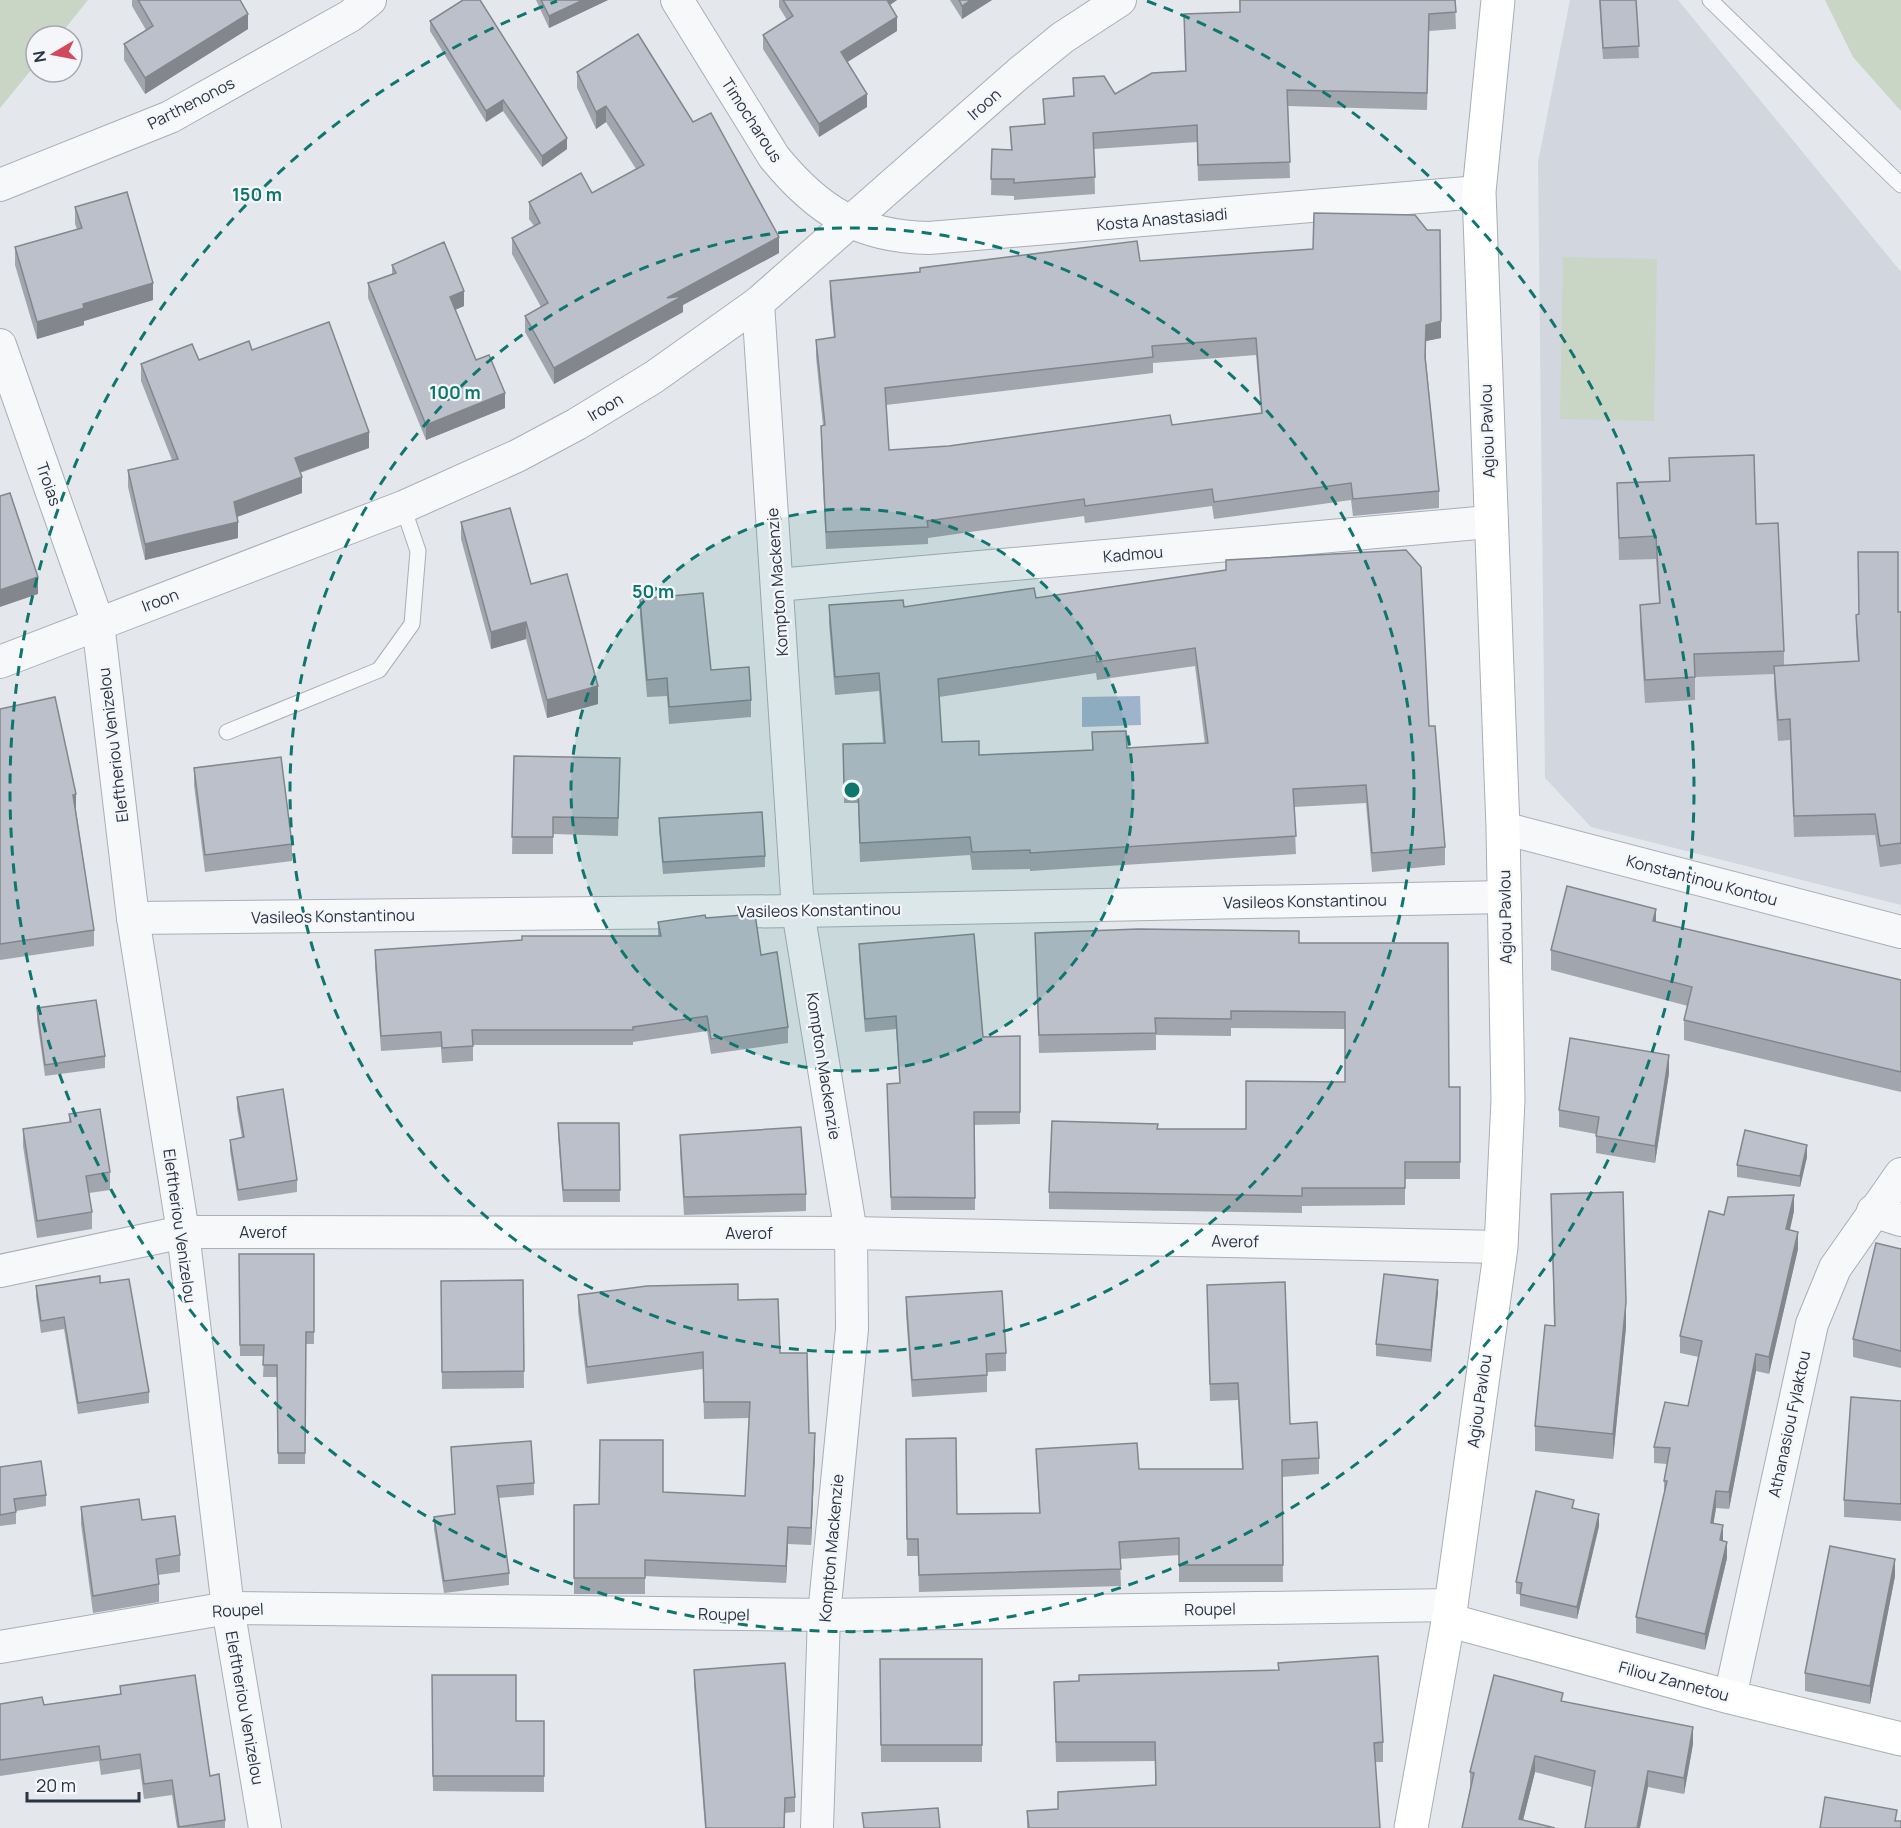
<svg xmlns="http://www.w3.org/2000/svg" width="1901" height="1828" viewBox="0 0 1901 1828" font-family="Manrope,sans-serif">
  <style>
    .built { fill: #d2d6de }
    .green { fill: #c9d6c5 }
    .water { fill: #9fb4cc }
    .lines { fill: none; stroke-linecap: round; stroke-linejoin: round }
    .lane-casing { stroke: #a9aeb7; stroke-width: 17 }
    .street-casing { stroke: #a9aeb7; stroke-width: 34 }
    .secondary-casing { stroke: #a9aeb7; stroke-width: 35 }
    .lane { stroke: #f7f8fa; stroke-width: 15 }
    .street { stroke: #f7f8fa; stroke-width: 32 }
    .secondary { stroke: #fff; stroke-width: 33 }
    .wall { fill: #a1a5ae; fill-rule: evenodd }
    .shaded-wall { fill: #83868d }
    .building { fill: #bbc0ca; stroke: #83868d; stroke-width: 1.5; fill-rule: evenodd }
    .ring { fill: none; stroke: #0f766e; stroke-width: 3; stroke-dasharray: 10 8 }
    .labels { text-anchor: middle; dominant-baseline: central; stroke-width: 4.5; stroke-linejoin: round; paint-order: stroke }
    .street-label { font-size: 16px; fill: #2b3445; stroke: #f4f6f9 }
    .centre { fill: #0f766e; stroke: #f4f6f9; stroke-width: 3 }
    .ring-label { font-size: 18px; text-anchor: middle; font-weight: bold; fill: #0f766e; stroke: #f4f6f9; stroke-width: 4.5; stroke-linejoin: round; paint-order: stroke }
  </style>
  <rect width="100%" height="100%" fill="#e4e7ec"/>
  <!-- built -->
  <polygon class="built" points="1570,0 1678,0 1901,272 1901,905 1591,827 1545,778 1538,162"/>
  <!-- green -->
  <g class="green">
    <polygon points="0,0 88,0 59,36 36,36 36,64 0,108"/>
    <polygon points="1825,0 1901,0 1901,111 1853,57"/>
    <polygon points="1563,257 1657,259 1654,421 1560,419"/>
  </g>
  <!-- water -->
  <polygon class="water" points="1140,696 1141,725 1082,727 1082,697"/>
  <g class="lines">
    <defs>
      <g id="lane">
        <polyline points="1710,0 1901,185"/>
        <polyline points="227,732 379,670 412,624 418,551 403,507"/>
      </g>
      <g id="street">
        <path d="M 677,0 L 774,157 C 817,210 859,237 929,238 L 1479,192"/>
        <polyline points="0,185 170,117 350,16 370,0"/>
        <polyline points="758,303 798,911 851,1233 852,1329 824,1615 817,1828"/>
        <polyline points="0,345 98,623 133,918 183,1232 228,1608 265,1828"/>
        <polyline points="777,585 1489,522"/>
        <polyline points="0,662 403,507 517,456 577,424 654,377 758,303 1018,74 1062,38 1120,0"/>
        <polyline points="1503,828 1901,932"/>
        <polyline points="133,918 798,911 1505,897"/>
        <polyline points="1873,1211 1901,1220"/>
        <polyline points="0,1271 183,1232 851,1233 1501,1247"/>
        <polyline points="0,1647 228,1608 824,1615 1451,1605"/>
        <polyline points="1730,1697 1812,1324 1835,1268 1901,1174"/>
      </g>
      <g id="secondary">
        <polyline points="1448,1620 1730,1697 1901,1739"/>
        <polyline points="1411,1828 1451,1605 1501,1247 1508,1100 1503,828 1479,192 1498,0"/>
      </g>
    </defs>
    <!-- lane casing -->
    <use href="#lane" class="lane-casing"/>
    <!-- street casing -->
    <use href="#street" class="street-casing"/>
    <!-- secondary casing -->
    <use href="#secondary" class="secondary-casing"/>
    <!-- lane -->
    <use href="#lane" class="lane"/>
    <!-- street -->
    <use href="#street" class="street"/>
    <!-- secondary -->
    <use href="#secondary" class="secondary"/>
  </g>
  <!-- wall -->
  <g class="wall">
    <polygon points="132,0 240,0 248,29 145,94 124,60 124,44 146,30 132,6"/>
    <polygon points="536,0 608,0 549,28"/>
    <polygon points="779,0 897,0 890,5 897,31 847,62 867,107 819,137 763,49 763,35 787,20 779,7"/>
    <polygon points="950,0 992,0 962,19"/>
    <polygon points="1239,0 1455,0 1456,29 1429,31 1427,110 1288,106 1290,178 1198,181 1197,142 1094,149 1095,194 1014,200 1014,196 991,195 992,149 1011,150 1010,127 1044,124 1043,99 1073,96 1073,78 1115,94 1185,71 1184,14 1240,12"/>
    <polygon points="1599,0 1636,0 1639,58 1603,59"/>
    <polygon points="430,21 567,149 542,167 503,111 486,122 430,31"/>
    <polygon points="577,72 693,122 779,253 683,305 683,312 554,384 525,332 525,316 541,307 512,254 512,238 534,226 529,219 529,202 592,193 636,169 606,122 596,129 577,88"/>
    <polygon points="75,207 153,300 84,321 84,325 37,339 15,265 15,247 77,229 75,224"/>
    <path d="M 1140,261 L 1441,338 L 1426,341 L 1426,361 L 1439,491 L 1439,508 L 1353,516 L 1351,500 L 1214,519 L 1212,506 L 1085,523 L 1084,516 L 928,538 L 928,544 L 826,549 L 821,443 L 821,426 L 823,426 L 816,357 L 816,340 L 834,338 L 830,298 L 830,281 ZM 1256,355 L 1261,413 L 1172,425 L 949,446 L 889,450 L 886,405 L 1153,373 L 1153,363 Z"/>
    <polygon points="392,265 464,306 455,310 476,360 505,408 426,440 368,298 368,283 392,274"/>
    <polygon points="252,350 369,448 300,473 302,493 237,517 238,538 145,560 128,487 128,470 172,460 141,381 141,364 199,360"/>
    <polygon points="1669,458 1756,524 1784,651 1784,666 1858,661 1856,635 1856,615 1901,612 1901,864 1880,867 1875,835 1794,837 1790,740 1778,741 1774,687 1774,674 1695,677 1695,700 1645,703 1640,627 1640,605 1659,603 1656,559 1619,560 1617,483 1669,481"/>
    <polygon points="461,522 531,584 598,704 547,718 526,639 491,649 461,539"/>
    <path d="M 1226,560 L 1429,726 L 1445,847 L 1445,865 L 1372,872 L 1366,803 L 1294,807 L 1296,854 L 1030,871 L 1030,869 L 972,870 L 970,855 L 860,862 L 858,803 L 844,803 L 843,744 L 883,743 L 879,691 L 835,695 L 829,623 L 829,605 L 904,607 L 1036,598 L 1226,570 ZM 1195,666 L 1205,744 L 1127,748 L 1092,732 L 1092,750 L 979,755 L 942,742 L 939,697 L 1096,673 L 1097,680 Z"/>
    <polygon points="640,599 711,670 751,700 751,717 669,724 667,696 647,697 640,616"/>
    <polygon points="0,709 76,810 94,930 94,946 0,960"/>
    <polygon points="514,756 620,758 618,836 553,834 553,854 512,854"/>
    <polygon points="194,768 292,844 292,861 205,872 194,785"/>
    <polygon points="659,818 765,856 765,867 663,874 659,830"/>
    <polygon points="706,918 761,955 788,1027 788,1043 711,1054 707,1031 633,1042 633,1045 473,1045 473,1061 442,1063 441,1047 381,1051 375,965 375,950 658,936 658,922"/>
    <polygon points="1656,922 1901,980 1901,1092 1684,1040 1684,1020 1688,1006 1551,970 1551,950"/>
    <polygon points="1035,933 1299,943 1449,1087 1460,1087 1460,1179 1405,1179 1405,1205 1302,1206 1302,1213 1049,1209 1049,1192 1158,1129 1246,1129 1345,1082 1345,1029 1231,1028 1231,1036 1156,1035 1156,1050 1039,1053"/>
    <polygon points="859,944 983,1037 1020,1112 1020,1124 974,1125 975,1210 891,1210 887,1084 900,1083 896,1029 865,1032 859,957"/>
    <polygon points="37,1008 105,1056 105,1068 45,1076 37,1020"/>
    <polygon points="1669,1073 1655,1163 1596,1153 1596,1134 1559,1127 1559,1110"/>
    <polygon points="237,1097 297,1180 297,1192 238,1201 230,1151 230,1140 242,1138 237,1108"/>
    <polygon points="69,1114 110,1172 110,1190 89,1193 92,1212 92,1229 37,1238 23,1146 23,1129 69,1122"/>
    <polygon points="558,1123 619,1123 620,1202 563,1202 558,1135"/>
    <polygon points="680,1135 806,1194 806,1211 684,1215 680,1152"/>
    <polygon points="1807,1157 1800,1187 1737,1177 1737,1165"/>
    <polygon points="1551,1194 1626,1327 1613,1459 1535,1451 1535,1426 1554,1325"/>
    <polygon points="1794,1211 1790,1230 1798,1249 1769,1374 1756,1371 1729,1509 1716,1508 1713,1523 1723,1541 1727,1558 1705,1650 1636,1633 1636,1617 1664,1496 1664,1481 1667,1464 1654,1463 1654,1447 1688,1406 1699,1357 1680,1353 1680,1336 1724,1215"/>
    <polygon points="1901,1249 1901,1368 1853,1357 1853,1339"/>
    <polygon points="239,1254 314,1254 314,1344 306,1344 305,1464 278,1464 277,1377 263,1377 264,1356 240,1356"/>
    <polygon points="523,1280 524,1388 442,1389 441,1281"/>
    <polygon points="100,1283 149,1392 149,1403 78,1414 64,1329 41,1333 36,1297 36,1286"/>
    <polygon points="1207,1285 1290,1424 1319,1458 1319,1474 1282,1477 1283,1582 1179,1582 1179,1555 1120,1559 1121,1586 919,1592 918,1556 907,1556 906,1439 957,1514 1039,1513 1036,1449 1139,1469 1242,1469 1238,1400 1210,1401"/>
    <polygon points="1438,1292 1431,1362 1376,1356 1376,1344"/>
    <polygon points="578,1295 738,1300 780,1353 815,1450 811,1545 788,1544 786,1583 645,1576 645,1594 574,1594 574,1505 599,1504 663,1492 745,1496 749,1418 704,1419 703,1369 587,1384 578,1311"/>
    <polygon points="906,1297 1006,1353 1006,1371 987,1372 987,1392 912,1397 906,1314"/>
    <polygon points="1901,1401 1901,1521 1844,1517 1844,1500"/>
    <polygon points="451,1447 534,1483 534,1495 498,1498 509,1573 509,1585 444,1593 434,1529 434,1517 455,1514"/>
    <polygon points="0,1467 46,1495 46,1506 16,1511 16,1524 0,1526"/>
    <polygon points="81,1507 142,1520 180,1555 180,1572 158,1575 159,1584 159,1602 93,1613 81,1524"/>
    <polygon points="1574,1508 1599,1526 1577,1619 1520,1606 1520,1594 1516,1594 1516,1582"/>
    <polygon points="1895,1576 1870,1704 1805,1691 1805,1673"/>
    <polygon points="880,1659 982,1659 982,1762 881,1762"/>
    <polygon points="1278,1663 1383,1742 1383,1762 1375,1762 1380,1828 1027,1828 1027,1811 1058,1809 1058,1792 1155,1786 1155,1761 1056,1762 1054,1682 1278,1670"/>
    <polygon points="694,1670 795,1797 795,1812 785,1813 785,1828 705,1828 694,1685"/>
    <polygon points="432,1675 516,1721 544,1721 544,1792 433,1791"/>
    <polygon points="120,1686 210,1776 225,1820 225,1828 177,1828 172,1795 144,1799 140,1769 101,1775 99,1761 0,1776 0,1704 44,1705 120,1694"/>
    <polygon points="1563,1702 1693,1744 1684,1794 1648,1787 1592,1787 1535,1772 1523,1820 1462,1828 1470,1788 1470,1772"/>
  </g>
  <!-- shaded-wall -->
  <g class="shaded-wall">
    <polygon points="583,0 608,0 549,28 549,16"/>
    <polygon points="884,0 897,0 884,9"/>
    <polygon points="971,0 992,0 962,19 962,6"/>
    <polygon points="248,14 248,29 145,94 145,78"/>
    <polygon points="897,17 897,31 841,66 841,52"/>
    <polygon points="867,94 867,107 819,137 819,124"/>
    <polygon points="503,100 503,111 486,122 486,111"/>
    <polygon points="606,106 606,122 596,129 596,112"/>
    <polygon points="567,138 567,149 542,167 542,156"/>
    <polygon points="779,237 779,253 683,305 683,312 554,384 554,368 667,298"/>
    <polygon points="153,283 153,300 84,321 84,325 37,339 37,322 83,304"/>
    <polygon points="464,291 464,306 450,312 450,297"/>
    <polygon points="1441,321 1441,338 1426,341 1425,374 1426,325"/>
    <polygon points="505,393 505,408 426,440 426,425"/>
    <polygon points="369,432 369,448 295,474 295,458"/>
    <polygon points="302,477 302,493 234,518 234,502"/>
    <polygon points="238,522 238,538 145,560 145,544"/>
    <polygon points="38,577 38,594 0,607 0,590"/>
    <polygon points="526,622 526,639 491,649 491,632"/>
    <polygon points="598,686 598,704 547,718 547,700"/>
    <polygon points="76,794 76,810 73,811 73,795"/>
    <polygon points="1656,909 1656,929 1653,921"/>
    <polygon points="1669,1055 1669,1073 1655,1163 1655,1146"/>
    <polygon points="1807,1145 1807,1157 1800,1187 1800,1176"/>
    <polygon points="1794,1195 1794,1211 1786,1246 1786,1229"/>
    <polygon points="1798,1232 1798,1249 1769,1374 1769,1357"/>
    <polygon points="1438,1280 1438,1292 1431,1362 1431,1350"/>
    <polygon points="1626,1302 1626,1327 1613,1459 1613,1434"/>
    <polygon points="1756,1354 1756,1371 1729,1509 1729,1492"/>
    <polygon points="815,1433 815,1450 811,1545 811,1528"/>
    <polygon points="1716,1491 1716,1508 1711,1539 1711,1523"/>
    <polygon points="1599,1514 1599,1526 1577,1619 1577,1607"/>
    <polygon points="1723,1525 1723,1542 1720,1540"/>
    <polygon points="788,1527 788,1544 786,1583 786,1566"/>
    <polygon points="1727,1542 1727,1558 1705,1650 1705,1634"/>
    <polygon points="1895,1559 1895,1576 1870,1704 1870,1686"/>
    <polygon points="1693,1727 1693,1744 1684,1794 1684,1778"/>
    <polygon points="1535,1756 1535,1772 1521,1828 1519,1819"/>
    <polygon points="1648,1771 1648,1787 1640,1828 1637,1828"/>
  </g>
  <!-- building -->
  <g class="building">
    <polygon points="138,0 240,0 248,14 145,78 124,44 153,26"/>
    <polygon points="463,0 480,0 567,138 542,156 503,100 486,111 430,21"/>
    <polygon points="541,0 583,0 549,16"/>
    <polygon points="783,0 887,0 897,17 841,52 867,94 819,124 763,35 793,16"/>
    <polygon points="959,0 971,0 962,6"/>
    <polygon points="1240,0 1455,0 1456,12 1429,14 1427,93 1287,90 1290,162 1198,165 1197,125 1093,133 1095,177 1014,183 1014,179 991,179 992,149 1012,150 1010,127 1045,124 1043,99 1074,96 1073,78 1104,76 1115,94 1152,73 1186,71 1184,14 1240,12"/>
    <polygon points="1600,0 1636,0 1639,46 1603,48"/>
    <polygon points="638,34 693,122 711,113 779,237 667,298 683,296 554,368 525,316 548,303 512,238 540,223 529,202 581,173 592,193 644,165 606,106 596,112 577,72"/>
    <polygon points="127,192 153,283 83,304 84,308 37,322 15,247 82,228 75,207"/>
    <path d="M 1314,213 L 1415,215 L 1427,230 L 1440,230 L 1441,321 L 1426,325 L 1425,357 L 1439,491 L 1353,499 L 1351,483 L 1214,502 L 1212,489 L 1085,506 L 1084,499 L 927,521 L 928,527 L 826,532 L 821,426 L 825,425 L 816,340 L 835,337 L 830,281 L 920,272 L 920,268 L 1137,241 L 1140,261 L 1313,249 ZM 1256,338 L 1262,413 L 1172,425 L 1170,415 L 949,446 L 889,450 L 885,388 L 1153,357 L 1152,346 Z"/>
    <polygon points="444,242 464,291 450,297 476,360 489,355 505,393 426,425 368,283 396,273 392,265"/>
    <polygon points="329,322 369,432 295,458 302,477 234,502 238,522 145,544 128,470 178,459 141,364 192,344 199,360 249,341 252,350"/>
    <polygon points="1754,455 1756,524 1778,523 1784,651 1694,654 1695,677 1645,680 1640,605 1660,603 1656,536 1619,538 1617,483 1670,481 1669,458"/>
    <polygon points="10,493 38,577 0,590 0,496"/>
    <polygon points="510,508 531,584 567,574 598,686 547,700 526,622 491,632 461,522"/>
    <path d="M 1406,550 L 1421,567 L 1429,726 L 1435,726 L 1445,847 L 1372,853 L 1366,785 L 1293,789 L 1296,836 L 1030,853 L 1030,850 L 972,852 L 970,837 L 860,843 L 858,785 L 844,785 L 843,744 L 885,743 L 879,673 L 835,677 L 829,605 L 903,600 L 904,607 L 1034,588 L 1036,598 L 1226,570 L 1226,560 ZM 1195,648 L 1208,743 L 1127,748 L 1126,731 L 1092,732 L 1093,750 L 979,755 L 979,741 L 942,742 L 938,679 L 1096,655 L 1097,662 Z"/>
    <polygon points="1858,552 1898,552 1898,612 1901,612 1901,843 1880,846 1875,814 1794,816 1790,719 1778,720 1774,666 1859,661 1856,615 1859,614"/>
    <polygon points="703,593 711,670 749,667 751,700 669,707 667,678 647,680 640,599"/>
    <polygon points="55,697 76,794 73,795 94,930 0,944 0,709"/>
    <polygon points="514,756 620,758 618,818 553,817 553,837 512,837"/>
    <polygon points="281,757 292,844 205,855 194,768"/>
    <polygon points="762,812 765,856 663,862 659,818"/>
    <polygon points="1567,886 1656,909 1653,921 1901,980 1901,1072 1684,1020 1692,987 1551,950"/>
    <polygon points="755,914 761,955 777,952 788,1027 711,1039 707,1016 633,1027 633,1030 472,1030 473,1046 442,1048 441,1032 381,1036 375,950 522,940 522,936 661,936 658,922 705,915 706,918"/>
    <polygon points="1138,929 1299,931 1299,943 1448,943 1449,1087 1460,1087 1460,1162 1405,1162 1405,1188 1302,1188 1302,1196 1049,1192 1052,1121 1158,1124 1157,1129 1246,1129 1246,1081 1345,1082 1345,1012 1231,1011 1231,1019 1155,1018 1156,1033 1039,1035 1035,933"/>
    <polygon points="974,934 983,1037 1020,1036 1020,1112 974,1112 975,1198 891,1197 887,1084 900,1083 896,1016 865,1019 859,944"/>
    <polygon points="96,1000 105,1056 45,1065 37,1008"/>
    <polygon points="1570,1038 1669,1055 1655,1146 1596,1136 1599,1117 1559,1110"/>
    <polygon points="283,1089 297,1180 238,1190 230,1140 244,1137 237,1097"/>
    <polygon points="100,1109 110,1172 86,1176 92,1212 37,1221 23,1129 71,1122 69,1114"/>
    <polygon points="558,1123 619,1123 620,1190 563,1190"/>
    <polygon points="801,1127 806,1194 684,1197 680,1135"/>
    <polygon points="1745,1130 1807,1145 1800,1176 1737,1165"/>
    <polygon points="1623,1192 1626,1302 1613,1434 1535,1426 1545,1325 1555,1326 1551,1194"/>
    <polygon points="1794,1195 1786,1229 1798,1232 1769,1357 1756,1354 1729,1492 1716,1491 1711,1523 1723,1525 1720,1540 1727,1542 1705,1634 1636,1617 1667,1481 1664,1481 1670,1448 1654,1447 1665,1402 1688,1406 1702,1341 1680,1336 1709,1211 1724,1215 1728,1197"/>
    <polygon points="1876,1243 1901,1249 1901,1351 1853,1339"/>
    <polygon points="239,1254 314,1254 314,1332 306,1332 305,1453 278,1453 277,1365 263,1365 264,1345 240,1345"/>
    <polygon points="1384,1274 1438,1280 1431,1350 1376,1344"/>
    <polygon points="100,1276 100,1283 129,1279 149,1392 78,1403 64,1317 41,1321 36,1286"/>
    <polygon points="523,1280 524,1371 442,1372 441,1281"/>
    <polygon points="1285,1282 1290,1424 1317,1422 1319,1458 1282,1460 1283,1565 1179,1565 1179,1538 1119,1542 1121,1569 919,1575 918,1539 907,1539 906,1439 956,1438 957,1514 1040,1513 1036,1449 1137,1443 1139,1469 1243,1469 1238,1383 1210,1384 1207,1285"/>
    <polygon points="738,1284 738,1300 778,1299 780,1353 807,1353 809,1433 815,1433 811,1528 788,1527 786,1566 645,1560 645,1578 574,1578 574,1505 599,1504 600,1440 663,1440 663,1492 745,1496 750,1402 704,1402 703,1352 587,1367 578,1295 647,1286"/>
    <polygon points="1002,1291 1006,1353 986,1354 987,1375 912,1380 906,1297"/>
    <polygon points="1851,1397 1901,1401 1901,1504 1844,1500"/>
    <polygon points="531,1441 534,1483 497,1486 509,1573 444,1581 434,1517 455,1514 451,1447"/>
    <polygon points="41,1461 46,1495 14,1499 16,1512 0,1515 0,1467"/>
    <polygon points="1536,1491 1574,1500 1572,1508 1599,1514 1577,1607 1520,1594 1522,1583 1516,1582"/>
    <polygon points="139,1499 142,1520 175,1516 180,1555 156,1559 159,1584 93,1596 81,1507"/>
    <polygon points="1830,1546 1895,1559 1870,1686 1805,1673"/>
    <polygon points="1378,1656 1383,1742 1374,1743 1380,1828 1029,1828 1027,1811 1058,1809 1058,1792 1156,1785 1155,1742 1056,1742 1054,1682 1079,1681 1079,1675 1279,1670 1278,1663"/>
    <polygon points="880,1659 982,1659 982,1745 881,1745"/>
    <polygon points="785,1663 795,1797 785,1798 784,1828 706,1828 694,1670"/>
    <polygon points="195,1675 210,1776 219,1774 225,1820 179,1827 172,1780 144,1784 140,1754 101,1760 99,1746 0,1760 0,1704 42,1697 44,1705 121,1694 120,1686"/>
    <polygon points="432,1675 516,1675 516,1721 544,1721 544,1776 433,1776"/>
    <polygon points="1494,1675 1563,1693 1561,1701 1693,1727 1684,1778 1648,1771 1637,1828 1585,1828 1595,1771 1535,1756 1519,1819 1555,1828 1462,1828 1474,1773 1470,1772"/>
    <polygon points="1825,1797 1897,1810 1895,1821 1901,1821 1901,1828 1820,1828"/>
    <polygon points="938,1808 940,1828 864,1828 862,1813"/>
  </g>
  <!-- distance rings -->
  <circle cx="852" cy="790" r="281" fill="#0f766e" fill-opacity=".12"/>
  <g class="ring">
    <circle cx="852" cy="790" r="281"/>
    <circle cx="852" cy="790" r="562"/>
    <path d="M1147 1A842 842 0 1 1 557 1"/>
  </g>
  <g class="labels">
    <!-- street labels -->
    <g class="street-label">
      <text transform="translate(191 103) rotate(-27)">Parthenonos</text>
      <text transform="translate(984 104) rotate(-41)">Iroon</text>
      <text transform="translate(752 120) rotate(57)">Timocharous</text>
      <text transform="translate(1162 219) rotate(-5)">Kosta Anastasiadi</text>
      <text transform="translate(605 407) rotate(-31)">Iroon</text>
      <text transform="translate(1487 431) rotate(-92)">Agiou Pavlou</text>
      <text transform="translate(49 484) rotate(71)">Troias</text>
      <text transform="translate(1133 554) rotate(-5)">Kadmou</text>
      <text transform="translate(777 582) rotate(-94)">Kompton Mackenzie</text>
      <text transform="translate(160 600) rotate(-21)">Iroon</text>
      <text transform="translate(113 745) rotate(-97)">Eleftheriou Venizelou</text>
      <text transform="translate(1702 880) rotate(15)">Konstantinou Kontou</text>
      <text transform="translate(1305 901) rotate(-1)">Vasileos Konstantinou</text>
      <text transform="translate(819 910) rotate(-1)">Vasileos Konstantinou</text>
      <text transform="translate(333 916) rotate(-1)">Vasileos Konstantinou</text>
      <text transform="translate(1505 917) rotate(-91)">Agiou Pavlou</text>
      <text transform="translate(824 1066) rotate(81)">Kompton Mackenzie</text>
      <text transform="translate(180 1226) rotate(82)">Eleftheriou Venizelou</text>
      <text x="263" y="1232">Averof</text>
      <text x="749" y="1233">Averof</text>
      <text transform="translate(1235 1241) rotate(1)">Averof</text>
      <text transform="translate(1479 1401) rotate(-82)">Agiou Pavlou</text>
      <text transform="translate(1789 1424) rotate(-78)">Athanasiou Fylaktou</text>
      <text transform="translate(831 1548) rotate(-85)">Kompton Mackenzie</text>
      <text transform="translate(1210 1609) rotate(-1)">Roupel</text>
      <text transform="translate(238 1610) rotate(-3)">Roupel</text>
      <text transform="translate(724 1614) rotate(1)">Roupel</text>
      <text transform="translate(1674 1681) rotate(15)">Filiou Zannetou</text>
      <text transform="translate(245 1708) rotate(80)">Eleftheriou Venizelou</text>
    </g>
  </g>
  <circle cx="852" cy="790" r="9" class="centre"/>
  <g class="ring-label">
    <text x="257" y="201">150 m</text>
    <text x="455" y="399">100 m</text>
    <text x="653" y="598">50 m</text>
  </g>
  <!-- north arrow -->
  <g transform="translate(54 54) rotate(260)"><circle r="28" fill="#f4f6f9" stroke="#a4a8b1" stroke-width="1.5"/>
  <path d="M0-4.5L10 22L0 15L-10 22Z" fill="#d1495b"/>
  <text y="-9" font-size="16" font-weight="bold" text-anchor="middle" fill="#2b3445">N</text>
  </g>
  <!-- scale -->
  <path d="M27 1792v9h112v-9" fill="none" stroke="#2b3445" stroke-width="3"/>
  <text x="36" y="1792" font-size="18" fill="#2b3445" stroke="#f4f6f9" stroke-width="4.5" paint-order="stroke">20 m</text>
</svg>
